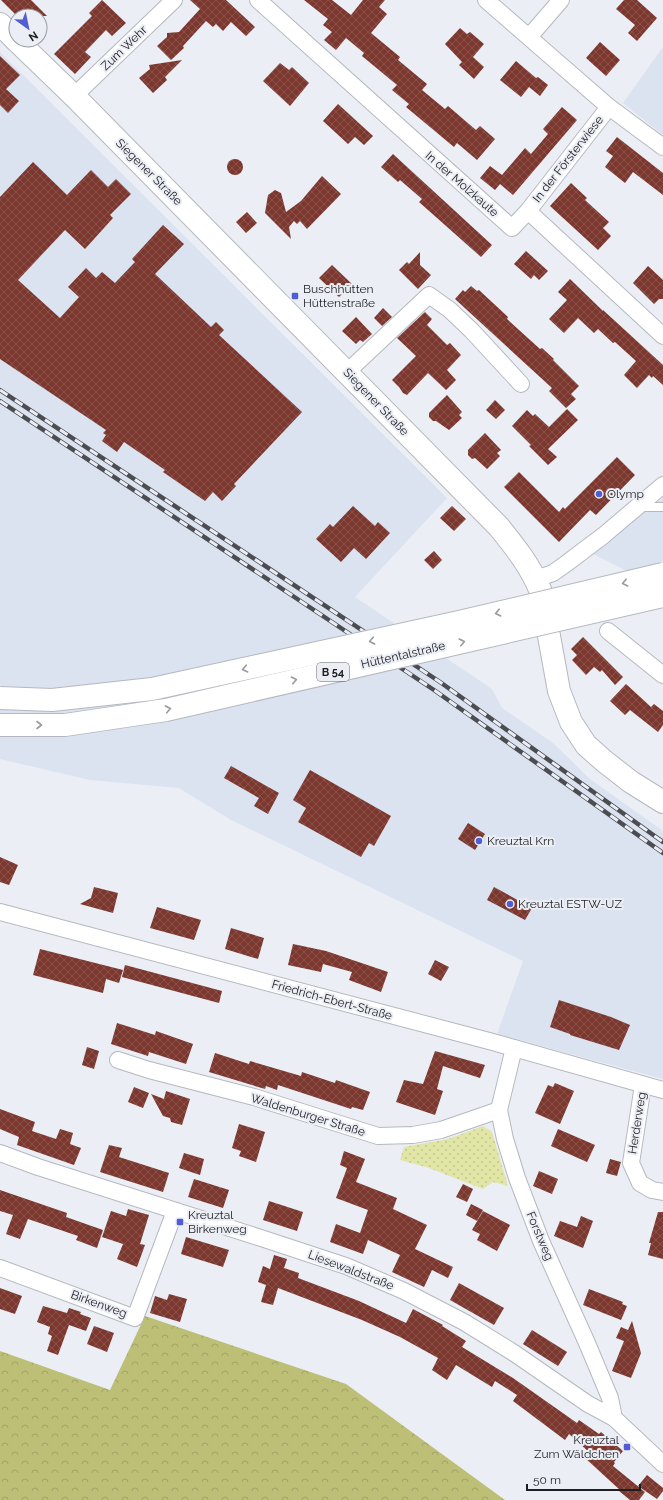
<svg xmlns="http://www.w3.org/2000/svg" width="663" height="1500" viewBox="0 0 663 1500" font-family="Raleway,sans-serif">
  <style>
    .built { fill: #dbe2f0 }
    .forest { fill: url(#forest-crowns) }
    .park { fill: url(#park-dots) }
    .building { fill: url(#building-cross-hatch) }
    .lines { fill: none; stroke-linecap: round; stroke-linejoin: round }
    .lane-casing { stroke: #b5b8bf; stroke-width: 10 }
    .street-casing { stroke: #b5b8bf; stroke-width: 18 }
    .secondary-casing { stroke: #b5b8bf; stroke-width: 24 }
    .lane { stroke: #fff; stroke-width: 8 }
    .street { stroke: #fff; stroke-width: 16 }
    .secondary { stroke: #fff; stroke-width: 22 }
    .rail-casing { stroke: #4b4d51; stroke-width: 4.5 }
    .rail { stroke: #ebeef5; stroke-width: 3; stroke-dasharray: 9; stroke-linecap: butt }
    .highway-bridge-casing { stroke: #b5b8bf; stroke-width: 24; stroke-linecap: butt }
    .highway-bridge { stroke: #fff; stroke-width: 22 }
    .oneway { stroke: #999a9b }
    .poi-dot { fill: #525dd4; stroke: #ebeef5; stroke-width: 1.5 }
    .labels { text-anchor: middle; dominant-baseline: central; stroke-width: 4; stroke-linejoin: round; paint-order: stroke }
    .shield { fill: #ebeef5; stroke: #5b5c61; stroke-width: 1 }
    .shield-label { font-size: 11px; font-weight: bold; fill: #1d1e21 }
    .street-label { font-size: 12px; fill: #1d1e21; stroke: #ebeef5 }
    .poi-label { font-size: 12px; fill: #1d1e21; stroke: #ebeef5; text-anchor: start }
  </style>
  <defs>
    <pattern id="forest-crowns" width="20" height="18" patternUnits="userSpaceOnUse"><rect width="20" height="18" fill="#bcbf75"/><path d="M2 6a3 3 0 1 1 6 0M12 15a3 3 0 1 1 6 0" fill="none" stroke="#a1a465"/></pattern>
    <pattern id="park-dots" width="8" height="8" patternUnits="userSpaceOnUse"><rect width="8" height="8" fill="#e1e5a6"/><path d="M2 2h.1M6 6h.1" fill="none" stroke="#c1c48f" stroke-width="1.8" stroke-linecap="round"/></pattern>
    <pattern id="building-cross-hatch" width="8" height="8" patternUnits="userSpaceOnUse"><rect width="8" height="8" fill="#7c372f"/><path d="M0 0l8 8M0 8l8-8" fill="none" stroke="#89524b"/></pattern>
  </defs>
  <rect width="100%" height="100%" fill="#ebeef5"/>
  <!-- built -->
  <g class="built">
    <polygon points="663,47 663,135 623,103"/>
    <polygon points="0,52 447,498 355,597 492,689 502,708 553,743 590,779 663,831 663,1079 497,1034 523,961 231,820 179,788 90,780 0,759"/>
    <polygon points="663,498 663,589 591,553"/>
  </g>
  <!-- forest -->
  <polygon class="forest" points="145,1316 346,1384 505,1500 0,1500 0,1351 110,1390"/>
  <!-- park -->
  <polygon class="park" points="483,1126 492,1132 508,1186 493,1182 483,1189 429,1168 400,1160 404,1147 448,1139"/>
  <!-- building -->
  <g class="building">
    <polygon points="1,0 31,0 47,16 17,16"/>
    <polygon points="102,0 126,23 112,36 106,30 85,52 91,57 75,74 54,54 92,16 89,13"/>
    <polygon points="190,0 226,0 255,27 246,36 231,22 223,31 216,24 213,27 206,21 183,46 184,48 171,60 157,46 167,37 167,33 179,32 200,9"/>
    <polygon points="304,0 332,0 351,15 363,0 385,0 379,7 387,14 371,33 400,57 398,60 427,84 422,90 445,109 448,106 476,130 480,126 495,139 477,160 457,143 454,147 406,107 409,104 392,90 397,85 362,56 364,53 346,38 336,50 324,40 332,32 323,25 328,19"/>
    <polygon points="624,0 637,0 657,18 637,41 628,33 635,25 616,9"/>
    <polygon points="460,28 467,34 470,32 484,44 473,57 484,67 474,79 459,65 462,62 445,44"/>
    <polygon points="600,42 620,60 606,76 586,58"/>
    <polygon points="0,56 20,75 6,89 19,101 8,113 0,105"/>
    <polygon points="182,60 165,77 167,80 153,93 139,78 150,69 149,65"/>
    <polygon points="516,61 536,78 538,77 548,85 540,96 529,87 521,97 500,80"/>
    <polygon points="280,63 289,70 292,67 309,83 290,106 263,81"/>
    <polygon points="338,104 373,136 364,145 355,137 348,144 323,121"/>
    <polygon points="562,107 577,120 513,195 500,184 495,190 480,178 490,166 502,175 525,148 531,154 548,134 543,129"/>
    <polygon points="617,137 663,173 663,195 633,172 625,183 605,167 613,156 606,151"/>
    <polygon points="393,154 492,245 481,257 419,202 422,199 400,180 398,182 381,167"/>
    <circle cx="235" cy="167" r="8"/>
    <polygon points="33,162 67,195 91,170 108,187 116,179 131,194 110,215 113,218 85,249 65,230 18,280 60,318 79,297 68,287 86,268 96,278 102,272 115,283 135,262 132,259 163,225 184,244 155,274 211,327 216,322 224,330 219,335 302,412 234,484 236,486 222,501 213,492 205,501 163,472 165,470 124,442 117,452 102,441 106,435 103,433 106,430 0,359 0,197"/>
    <polygon points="322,176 341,194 307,229 300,221 297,224 294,221 289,227 291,239 265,213 268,195 275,190 281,193 286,212 301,201"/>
    <polygon points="571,183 587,198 585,200 609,222 603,228 611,236 598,250 550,206"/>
    <polygon points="247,212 257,223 246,233 236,222"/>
    <polygon points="526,251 548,271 539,280 534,275 531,279 514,264"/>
    <polygon points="420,252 420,265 431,275 418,289 399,270 407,262 409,264"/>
    <polygon points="332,265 352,284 339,297 319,278"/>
    <polygon points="648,266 663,280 663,299 659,299 654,304 633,283"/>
    <polygon points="570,279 603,311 603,310 663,365 663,385 653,376 652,378 649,375 637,388 624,375 636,361 615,342 613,343 598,329 594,333 578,318 564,333 549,319 567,300 558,292"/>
    <polygon points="471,286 477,291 479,290 508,317 507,319 540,349 542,348 554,359 553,360 579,386 571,394 576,399 566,408 549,391 552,388 455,299 463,290 465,292"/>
    <polygon points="383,308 392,317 382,326 374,318"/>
    <polygon points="425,312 432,319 427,325 447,345 450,343 461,355 447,370 456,380 446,390 428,373 407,395 403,393 399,387 392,380 416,356 397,338"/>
    <polygon points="356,317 372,334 363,342 360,340 356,344 342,331"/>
    <polygon points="447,395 462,412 459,415 462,418 449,430 436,421 433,421 429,417 429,413"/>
    <polygon points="495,400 505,410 496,419 486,410"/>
    <polygon points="567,409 578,420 548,449 557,457 548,465 529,446 531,445 512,426 527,410 533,416 535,414 549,427"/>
    <polygon points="485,433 501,450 497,453 500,456 487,469 475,458 472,459 468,455 468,450"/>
    <polygon points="617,457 635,475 596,515 590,510 559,542 504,487 519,472 559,512 563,507 565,509"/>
    <polygon points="353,506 375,526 378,522 390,533 366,559 354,548 341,562 316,539 330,524 333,527"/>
    <polygon points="452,506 466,519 454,531 440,518"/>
    <polygon points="434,551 442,560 433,569 424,560"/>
    <polygon points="583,637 623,677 615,685 602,670 600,672 594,667 586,675 572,660 577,655 571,649"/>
    <polygon points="626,684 651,707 654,704 663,711 663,725 658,732 630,710 625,715 610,701"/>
    <polygon points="231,766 279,793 268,814 254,806 259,798 224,778"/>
    <polygon points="310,770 391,816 374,846 369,843 361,857 298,822 306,808 293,800"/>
    <polygon points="468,823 485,834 475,850 458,839"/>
    <polygon points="0,857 18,865 9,885 0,882"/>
    <polygon points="94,887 118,893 113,913 80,904 91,898"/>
    <polygon points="494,887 532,908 525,920 487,900"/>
    <polygon points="157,907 201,920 194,940 150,928"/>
    <polygon points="231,928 264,938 258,959 225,949"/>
    <polygon points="293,944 326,951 388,972 381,992 349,980 352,972 323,964 321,972 288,965"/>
    <polygon points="40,949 123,970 119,983 106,979 103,993 33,975"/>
    <polygon points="435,960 449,967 441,981 428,974"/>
    <polygon points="125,965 222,991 219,1003 122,977"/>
    <polygon points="559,1000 611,1017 630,1025 619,1050 570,1035 570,1034 550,1027"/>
    <polygon points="117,1023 155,1035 156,1031 193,1044 186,1064 149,1052 148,1056 111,1044"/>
    <polygon points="87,1047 99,1051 94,1069 82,1065"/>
    <polygon points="435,1051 485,1065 480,1078 443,1066 437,1089 443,1091 435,1115 396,1102 404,1080 423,1084"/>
    <polygon points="215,1053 249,1064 250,1061 301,1076 302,1072 335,1083 336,1080 370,1092 363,1110 352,1107 351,1109 278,1085 277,1090 266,1086 265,1089 209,1072"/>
    <polygon points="555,1083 574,1091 560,1124 535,1113 548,1085 553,1087"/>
    <polygon points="134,1087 149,1093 143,1108 128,1102"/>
    <polygon points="166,1091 190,1099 182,1125 171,1122 170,1118 163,1116 151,1094 164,1099"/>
    <polygon points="0,1109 35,1122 32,1131 56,1139 60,1129 73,1133 70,1144 81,1148 74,1165 17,1145 19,1137 0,1129"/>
    <polygon points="239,1124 265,1132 256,1162 239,1156 241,1151 232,1148"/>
    <polygon points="558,1129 595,1145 587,1162 551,1146"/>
    <polygon points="109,1145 122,1148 119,1157 169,1173 163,1192 100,1172"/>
    <polygon points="344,1151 365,1159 356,1182 397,1198 393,1209 427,1225 415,1249 453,1267 448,1278 432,1270 424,1287 392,1272 400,1255 368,1240 363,1254 330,1242 336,1224 360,1233 368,1210 336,1198 347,1168 340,1165"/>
    <polygon points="184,1153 204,1159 200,1175 179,1168"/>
    <polygon points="610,1159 621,1162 617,1176 606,1173"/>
    <polygon points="539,1171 558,1179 552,1194 533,1186"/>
    <polygon points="194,1179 229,1190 223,1208 188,1197"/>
    <polygon points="463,1184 473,1189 467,1202 456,1197"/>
    <polygon points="0,1190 67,1213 66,1217 103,1230 97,1248 76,1240 78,1236 28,1219 20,1239 6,1234 13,1215 0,1211"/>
    <polygon points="269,1201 303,1212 297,1231 263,1220"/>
    <polygon points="471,1204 483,1210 477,1221 466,1215"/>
    <polygon points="128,1209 149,1215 140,1244 145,1245 137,1267 117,1259 123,1244 102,1237 111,1211 126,1216"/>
    <polygon points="483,1211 510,1225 497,1251 477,1240 480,1234 472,1230"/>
    <polygon points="658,1212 663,1212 663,1259 648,1255 651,1243 649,1243"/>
    <polygon points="581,1216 593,1221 583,1248 554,1236 560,1221 577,1227"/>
    <polygon points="186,1237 229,1250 223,1267 181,1254"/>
    <polygon points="274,1255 287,1259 284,1268 299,1273 298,1278 359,1301 406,1323 413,1309 443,1325 442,1326 466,1341 462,1347 513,1378 577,1423 579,1420 599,1434 601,1432 623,1451 614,1462 615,1463 613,1466 645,1492 639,1500 630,1500 619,1491 620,1490 585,1458 590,1453 569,1434 565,1440 513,1401 517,1395 495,1381 492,1387 456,1365 447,1380 432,1370 438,1358 400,1337 362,1320 278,1288 273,1305 261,1302 266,1285 258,1282 263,1266 270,1269"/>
    <polygon points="459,1283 504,1308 494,1325 450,1300"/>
    <polygon points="0,1288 22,1296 15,1314 0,1309"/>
    <polygon points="589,1289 623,1302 622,1304 627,1306 621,1320 583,1305"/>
    <polygon points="169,1294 187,1299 180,1322 150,1313 155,1296 167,1300"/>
    <polygon points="43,1306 67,1313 69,1308 81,1312 80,1314 91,1318 86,1331 69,1325 58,1355 47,1351 52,1336 48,1334 50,1327 37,1322"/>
    <polygon points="632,1321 641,1353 631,1378 612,1371 624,1341 616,1338 621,1327 628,1330"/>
    <polygon points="94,1326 114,1333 107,1352 87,1344"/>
    <polygon points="532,1330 567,1352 558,1366 523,1344"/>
    <polygon points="647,1475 663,1488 663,1491 657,1499 638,1486"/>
  </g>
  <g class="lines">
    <defs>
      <polyline id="lane" points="640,507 663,507"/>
      <g id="street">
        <polyline points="258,0 512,228 528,211 609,107"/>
        <polyline points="486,0 609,107 663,147"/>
        <polyline points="529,37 561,0"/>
        <polyline points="74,96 174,0"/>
        <polyline points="528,211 663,336"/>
        <polyline points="347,372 429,295 450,310 472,331 521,384"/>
        <polyline points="536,579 553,573 567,563 604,535 663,485"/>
        <polyline points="608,631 663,675"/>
        <polyline points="0,912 489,1041 663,1090"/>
        <polyline points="514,1048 499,1110 505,1139 517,1178 541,1241 587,1343 610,1398 614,1418"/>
        <polyline points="118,1060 149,1070 254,1097 378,1136 413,1135 441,1130 499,1110"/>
        <polyline points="643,1085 631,1163 640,1183 652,1190 663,1192"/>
        <polyline points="0,1153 38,1167 261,1238 346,1266 404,1291 464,1322 514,1353 588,1404 614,1418 663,1464"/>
        <polyline points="0,1268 135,1318 175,1211"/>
      </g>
      <g id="secondary">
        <polyline points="0,24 16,40"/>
        <path d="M 16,40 L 74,96 L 499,527 C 516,548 531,567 541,592 L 559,691 L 571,722 L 586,745 L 604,761 L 631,782 L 663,802"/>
      </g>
    </defs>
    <!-- lane casing -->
    <use href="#lane" class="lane-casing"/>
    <!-- street casing -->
    <use href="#street" class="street-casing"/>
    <!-- secondary casing -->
    <use href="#secondary" class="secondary-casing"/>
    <!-- lane -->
    <use href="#lane" class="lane"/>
    <!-- street -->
    <use href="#street" class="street"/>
    <!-- secondary -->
    <use href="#secondary" class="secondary"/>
    <defs>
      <g id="rail">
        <polyline points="0,390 440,682 663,842"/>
        <polyline points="0,401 434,690 663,853"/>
      </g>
    </defs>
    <!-- rail casing -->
    <use href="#rail" class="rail-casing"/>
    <!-- rail -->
    <use href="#rail" class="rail"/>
    <defs>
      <g id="highway-bridge">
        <polyline points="0,698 52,700 152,689 459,622 663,574"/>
        <polyline points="0,725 65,725 166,710 663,596"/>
      </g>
    </defs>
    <!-- highway-bridge casing -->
    <use href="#highway-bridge" class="highway-bridge-casing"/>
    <!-- highway-bridge -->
    <use href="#highway-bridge" class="highway-bridge"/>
  </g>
  <!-- one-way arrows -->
  <defs><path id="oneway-chevron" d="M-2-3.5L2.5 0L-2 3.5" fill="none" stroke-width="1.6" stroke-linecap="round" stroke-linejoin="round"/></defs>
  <g class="oneway">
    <use href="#oneway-chevron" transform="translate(625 583) rotate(167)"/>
    <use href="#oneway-chevron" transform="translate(498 613) rotate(167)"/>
    <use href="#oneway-chevron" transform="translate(372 641) rotate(168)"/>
    <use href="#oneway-chevron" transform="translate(462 642) rotate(-13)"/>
    <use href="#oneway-chevron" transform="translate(245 669) rotate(168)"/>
    <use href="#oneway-chevron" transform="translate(294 680) rotate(-13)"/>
    <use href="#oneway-chevron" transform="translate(168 709) rotate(-11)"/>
    <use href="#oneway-chevron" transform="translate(39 725)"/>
  </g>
  <!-- markers -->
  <g class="poi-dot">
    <rect x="291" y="292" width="8" height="8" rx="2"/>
    <circle cx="599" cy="494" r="4"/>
    <circle cx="479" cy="841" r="4"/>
    <circle cx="510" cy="904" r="4"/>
    <rect x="176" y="1218" width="8" height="8" rx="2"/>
    <rect x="623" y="1443" width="8" height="8" rx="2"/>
  </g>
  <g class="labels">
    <!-- shield labels -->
    <rect class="shield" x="317" y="663" width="32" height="18" rx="3"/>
    <g class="shield-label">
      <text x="333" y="672">B 54</text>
    </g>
    <!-- street labels -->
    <g class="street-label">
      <text transform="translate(124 48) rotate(-44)">Zum Wehr</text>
      <text transform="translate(568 159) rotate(-52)">In der Försterwiese</text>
      <text transform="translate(149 172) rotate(45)">Siegener Straße</text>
      <text transform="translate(462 184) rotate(41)">In der Molzkaute</text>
      <text transform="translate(376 402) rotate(46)">Siegener Straße</text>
      <text transform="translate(403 655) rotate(-13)">Hüttentalstraße</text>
      <text transform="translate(332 1000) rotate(15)">Friedrich-Ebert-Straße</text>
      <text transform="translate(308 1115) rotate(17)">Waldenburger Straße</text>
      <text transform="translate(637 1123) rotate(-81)">Herderweg</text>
      <text transform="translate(540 1236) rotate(67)">Forstweg</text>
      <text transform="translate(351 1270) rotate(21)">Liesewaldstraße</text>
      <text transform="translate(99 1304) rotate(20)">Birkenweg</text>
    </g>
    <!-- poi labels -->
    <g class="poi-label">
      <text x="303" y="289">Buschhütten<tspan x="303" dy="14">Hüttenstraße</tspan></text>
      <text x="607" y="494">Olymp</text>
      <text x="487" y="841">Kreuztal Krn</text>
      <text x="518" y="904">Kreuztal ESTW-UZ</text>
      <text x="188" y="1215">Kreuztal<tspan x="188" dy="14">Birkenweg</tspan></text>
      <text x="619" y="1440" text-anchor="end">Kreuztal<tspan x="619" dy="14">Zum Wäldchen</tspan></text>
    </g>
  </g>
  <!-- north arrow -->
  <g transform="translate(28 28) rotate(147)"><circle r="19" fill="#ebeef5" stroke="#999ba0"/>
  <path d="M0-3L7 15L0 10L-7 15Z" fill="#525dd4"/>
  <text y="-6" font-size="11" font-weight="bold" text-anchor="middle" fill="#1d1e21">N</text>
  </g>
  <!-- scale -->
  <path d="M527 1484v6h113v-6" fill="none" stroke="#1d1e21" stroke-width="2"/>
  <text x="533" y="1484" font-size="12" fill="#1d1e21" stroke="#ebeef5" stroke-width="3" paint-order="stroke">50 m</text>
</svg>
